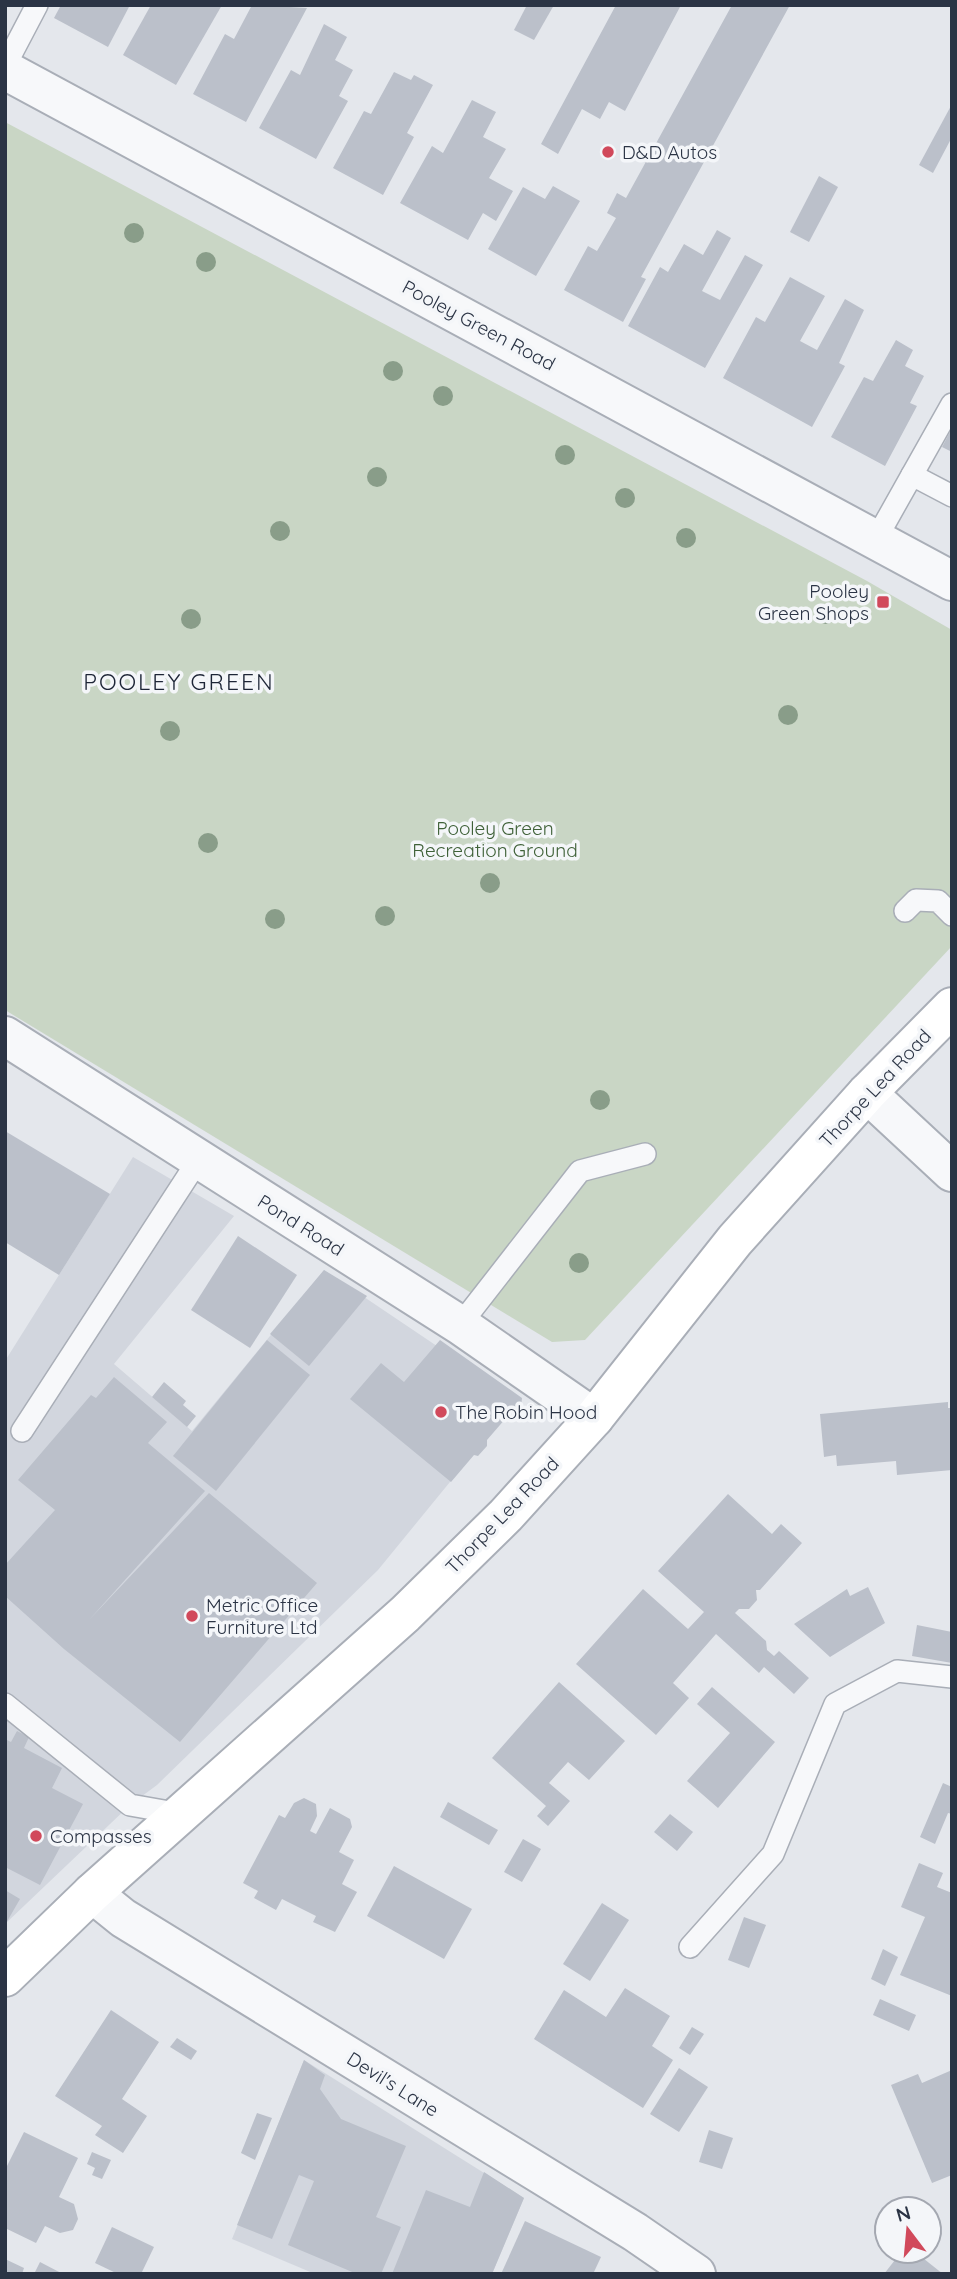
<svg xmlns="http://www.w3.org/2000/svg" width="957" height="2279" viewBox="0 0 957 2279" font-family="Quicksand,sans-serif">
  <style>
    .built { fill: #d2d6de }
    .green { fill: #c9d6c5 }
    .building { fill: #bbc0ca }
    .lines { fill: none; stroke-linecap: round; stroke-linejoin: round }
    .service-casing { stroke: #a9aeb7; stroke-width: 24 }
    .minor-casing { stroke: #a9aeb7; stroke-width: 42 }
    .tertiary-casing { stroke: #a9aeb7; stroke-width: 42 }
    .secondary-casing { stroke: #a9aeb7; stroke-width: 42 }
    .service { stroke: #f7f8fa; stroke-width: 21 }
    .minor { stroke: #f7f8fa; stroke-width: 38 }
    .tertiary { stroke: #f7f8fa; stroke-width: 38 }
    .secondary { stroke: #fff; stroke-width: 38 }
    .tree { fill: #899d89 }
    .poi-dot { fill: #d1495b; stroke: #f4f6f9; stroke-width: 2.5 }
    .labels { text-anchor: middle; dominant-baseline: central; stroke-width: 7; stroke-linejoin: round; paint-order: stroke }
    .poi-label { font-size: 19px; fill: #2b3445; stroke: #f4f6f9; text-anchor: start }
    .street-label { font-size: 19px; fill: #2b3445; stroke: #f4f6f9 }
    .park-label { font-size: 19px; fill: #3f6138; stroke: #f4f6f9 }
    .quarter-label { font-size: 23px; letter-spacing: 2px; fill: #1d2536; stroke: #f4f6f9 }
  </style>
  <rect width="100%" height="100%" fill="#e4e7ec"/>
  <!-- built -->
  <g class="built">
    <polygon points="133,1157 234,1216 114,1364 192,1431 324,1270 517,1400 378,1570 157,1785 130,1805 5,1924 5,1361"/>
    <polygon points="304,2060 524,2198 492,2274 315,2274 232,2239"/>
  </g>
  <!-- green -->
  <polygon class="green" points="5,122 867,581 952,630 952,946 585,1340 552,1342 5,1010"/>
  <!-- building -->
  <g class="building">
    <polygon points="61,5 130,5 108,47 54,18"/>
    <polygon points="151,5 222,5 176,85 123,55"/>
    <polygon points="252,5 307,8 246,122 193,94 225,34 234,39"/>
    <polygon points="527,5 554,5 534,40 514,30"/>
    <polygon points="616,5 681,5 625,111 609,102 600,119 582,109 558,154 541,144"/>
    <polygon points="732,5 790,5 641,277 646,279 623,322 564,290 588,246 597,251 616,218 607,213 617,193 626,198"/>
    <polygon points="324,24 347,37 335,60 353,70 339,96 348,101 316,159 259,128 291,70 300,75"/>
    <polygon points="394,72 411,80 414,75 433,85 407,133 414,137 383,195 333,168 364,111 371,114"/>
    <polygon points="472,100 496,112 483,137 506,149 489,178 513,191 496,221 483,213 468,240 400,203 432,146 443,153"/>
    <polygon points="952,104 952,137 933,173 919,165"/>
    <polygon points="819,176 838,187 809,242 790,232"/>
    <polygon points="553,186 580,201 536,276 488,249 523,187 545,199"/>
    <polygon points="717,230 731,238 702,291 720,300 745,255 763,265 705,368 628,326 660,267 668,272 684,244 703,255"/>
    <polygon points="790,277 825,296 800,341 817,350 845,299 864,310 839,363 845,366 812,427 723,378 756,317 765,322"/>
    <polygon points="896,340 913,350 905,366 924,376 910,403 917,406 885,466 831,437 864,377 873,381"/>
    <polygon points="952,428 952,452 942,447"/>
    <polygon points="5,1131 110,1194 59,1275 5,1242"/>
    <polygon points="238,1236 297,1275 250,1348 191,1310"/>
    <polygon points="324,1270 367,1296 309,1366 270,1334"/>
    <polygon points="267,1340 310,1375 216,1491 173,1456"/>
    <polygon points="440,1340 522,1398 521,1407 511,1418 506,1418 487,1440 487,1446 478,1456 474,1455 451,1482 350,1399 381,1363 404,1382"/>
    <polygon points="114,1377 167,1422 148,1443 205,1491 89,1620 209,1493 317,1583 180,1742 64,1649 5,1596 5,1565 55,1510 18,1480 91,1395 96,1398"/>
    <polygon points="164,1382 186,1401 183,1405 196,1416 187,1427 152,1397"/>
    <polygon points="948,1402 948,1408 952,1408 952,1470 897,1475 896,1461 837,1466 836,1455 824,1457 820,1414"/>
    <polygon points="728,1494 772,1534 781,1524 802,1543 760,1590 756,1590 757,1600 749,1609 739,1609 735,1613 766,1641 767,1650 774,1656 779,1651 809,1678 794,1694 764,1667 759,1673 716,1634 673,1683 689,1698 656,1735 576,1664 643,1589 688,1629 704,1612 658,1571"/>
    <polygon points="868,1587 885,1623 830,1657 794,1624 847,1589 850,1596"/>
    <polygon points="917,1625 952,1632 952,1663 912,1656"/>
    <polygon points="559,1682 625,1741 589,1780 568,1762 549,1783 570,1801 548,1826 537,1816 546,1806 492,1758"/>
    <polygon points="712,1687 775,1742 718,1808 687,1781 730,1733 697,1704"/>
    <polygon points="17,1731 29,1737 24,1748 62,1768 52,1788 83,1804 40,1885 5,1867 5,1739 11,1742"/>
    <polygon points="943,1783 952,1787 952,1814 948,1813 935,1844 920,1837"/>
    <polygon points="304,1798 316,1804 317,1816 310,1831 316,1834 330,1808 350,1819 352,1827 339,1852 354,1860 342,1884 357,1892 335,1932 313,1922 316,1916 282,1899 276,1910 254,1898 258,1891 243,1883 279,1815 285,1818 294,1803"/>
    <polygon points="448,1802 498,1830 489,1845 440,1817"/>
    <polygon points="670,1814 693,1832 677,1851 654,1832"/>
    <polygon points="523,1839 541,1849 522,1882 504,1872"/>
    <polygon points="919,1863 943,1873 937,1887 952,1893 952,1996 900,1975 925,1917 901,1907"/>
    <polygon points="394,1866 472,1909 444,1959 367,1916"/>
    <polygon points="5,1890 20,1899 5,1925"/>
    <polygon points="602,1903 629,1920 590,1981 563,1964"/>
    <polygon points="744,1917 766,1925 749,1968 728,1960"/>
    <polygon points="883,1949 898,1957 885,1986 871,1979"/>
    <polygon points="625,1988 670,2016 652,2046 673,2060 643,2108 534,2039 564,1990 606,2017"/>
    <polygon points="880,1999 916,2015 909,2031 873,2015"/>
    <polygon points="111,2010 159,2042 122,2099 147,2116 123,2153 95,2135 102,2126 55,2096"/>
    <polygon points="692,2027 704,2034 690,2055 679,2048"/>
    <polygon points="177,2038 197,2051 191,2060 170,2047"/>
    <polygon points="304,2060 325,2075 320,2089 341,2119 406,2146 376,2217 401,2227 381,2274 357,2274 288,2245 314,2181 299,2175 272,2239 237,2225"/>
    <polygon points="679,2068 708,2087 679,2132 650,2114"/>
    <polygon points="952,2070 952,2175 932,2183 891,2085 918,2074 922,2083"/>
    <polygon points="257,2113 272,2118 255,2160 241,2153"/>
    <polygon points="709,2130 733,2138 722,2169 699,2162"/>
    <polygon points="24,2132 78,2158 59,2197 74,2204 78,2219 73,2230 60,2233 45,2226 36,2243 5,2228 5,2170"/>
    <polygon points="92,2152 111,2160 102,2179 92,2175 95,2168 87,2164"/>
    <polygon points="484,2172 524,2198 492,2274 392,2274 426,2190 470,2207"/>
    <polygon points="525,2221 601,2257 593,2274 501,2274"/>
    <polygon points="112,2227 154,2247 141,2274 118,2274 95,2263"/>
    <polygon points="902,2251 914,2251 943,2274 884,2274"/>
    <polygon points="5,2259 24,2268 22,2274 5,2274"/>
    <polygon points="40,2262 63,2274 34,2274"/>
  </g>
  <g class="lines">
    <defs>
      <g id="service">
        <polyline points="5,66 37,5"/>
        <polyline points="912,475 952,404"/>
        <polyline points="876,539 912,475 952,496"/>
        <polyline points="905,911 916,900 938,901 952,915"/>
        <polyline points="460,1325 580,1171 645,1154"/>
        <polyline points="22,1431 199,1159"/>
        <polyline points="5,1704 130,1805 181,1814"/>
        <polyline points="690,1947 773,1854 835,1704 897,1671 952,1677"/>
      </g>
      <g id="minor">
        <polyline points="5,1036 460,1325 594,1418"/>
        <polyline points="867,1093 952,1172"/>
        <polyline points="92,1893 123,1918 635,2232 696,2274"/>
      </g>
      <polyline id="tertiary" points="5,70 952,581"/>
      <polyline id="secondary" points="5,1977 92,1893 405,1614 506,1515 594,1418 735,1240 867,1093 952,1007"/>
    </defs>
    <!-- service casing -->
    <use href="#service" class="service-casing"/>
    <!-- minor casing -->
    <use href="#minor" class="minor-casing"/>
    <!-- tertiary casing -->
    <use href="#tertiary" class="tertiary-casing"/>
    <!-- secondary casing -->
    <use href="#secondary" class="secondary-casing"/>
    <!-- service -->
    <use href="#service" class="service"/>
    <!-- minor -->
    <use href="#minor" class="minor"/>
    <!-- tertiary -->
    <use href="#tertiary" class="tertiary"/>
    <!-- secondary -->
    <use href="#secondary" class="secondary"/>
  </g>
  <!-- trees -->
  <g class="tree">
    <circle cx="134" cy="233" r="10"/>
    <circle cx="206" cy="262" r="10"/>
    <circle cx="393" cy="371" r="10"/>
    <circle cx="443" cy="396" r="10"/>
    <circle cx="565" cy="455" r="10"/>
    <circle cx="377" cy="477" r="10"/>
    <circle cx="625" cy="498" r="10"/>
    <circle cx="280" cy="531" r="10"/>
    <circle cx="686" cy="538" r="10"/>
    <circle cx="826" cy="614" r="10"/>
    <circle cx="191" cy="619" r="10"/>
    <circle cx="788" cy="715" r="10"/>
    <circle cx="170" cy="731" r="10"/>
    <circle cx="208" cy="843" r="10"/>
    <circle cx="490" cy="883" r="10"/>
    <circle cx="385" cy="916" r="10"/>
    <circle cx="275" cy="919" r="10"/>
    <circle cx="600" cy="1100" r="10"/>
    <circle cx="579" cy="1263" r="10"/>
  </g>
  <!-- markers -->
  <g class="poi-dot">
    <circle cx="608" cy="152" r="7"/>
    <rect x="876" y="595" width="14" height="14" rx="3.5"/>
    <circle cx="441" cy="1412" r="7"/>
    <circle cx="192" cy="1616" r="7"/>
    <circle cx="36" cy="1836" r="7"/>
  </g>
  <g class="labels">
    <!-- poi labels -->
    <g class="poi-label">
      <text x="622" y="152">D&amp;D Autos</text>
      <text x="869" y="591" text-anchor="end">Pooley<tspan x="869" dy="22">Green Shops</tspan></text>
      <text x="455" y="1412">The Robin Hood</text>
      <text x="206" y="1605">Metric Office<tspan x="206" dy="22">Furniture Ltd</tspan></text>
      <text x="50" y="1836">Compasses</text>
    </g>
    <!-- street labels -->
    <g class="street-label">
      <text transform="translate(479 325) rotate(28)">Pooley Green Road</text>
      <text transform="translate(875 1088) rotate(-47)">Thorpe Lea Road</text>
      <text transform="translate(301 1225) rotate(32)">Pond Road</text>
      <text transform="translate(502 1515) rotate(-46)">Thorpe Lea Road</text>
      <text transform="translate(393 2084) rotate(32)">Devil's Lane</text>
    </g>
    <!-- park labels -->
    <g class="park-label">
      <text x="495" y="828">Pooley Green<tspan x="495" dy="22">Recreation Ground</tspan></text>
    </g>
    <!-- quarter labels -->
    <g class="quarter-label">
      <text x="179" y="681">POOLEY GREEN</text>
    </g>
  </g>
  <!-- border -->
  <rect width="957" height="2279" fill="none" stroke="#2b3445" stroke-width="14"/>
  <!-- north arrow -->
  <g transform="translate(908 2230) rotate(344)"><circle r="33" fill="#f4f6f9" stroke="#a4a8b1" stroke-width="2"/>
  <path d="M0-5L12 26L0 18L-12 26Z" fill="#d1495b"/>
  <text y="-10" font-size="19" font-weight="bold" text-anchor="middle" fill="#2b3445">N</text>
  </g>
</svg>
